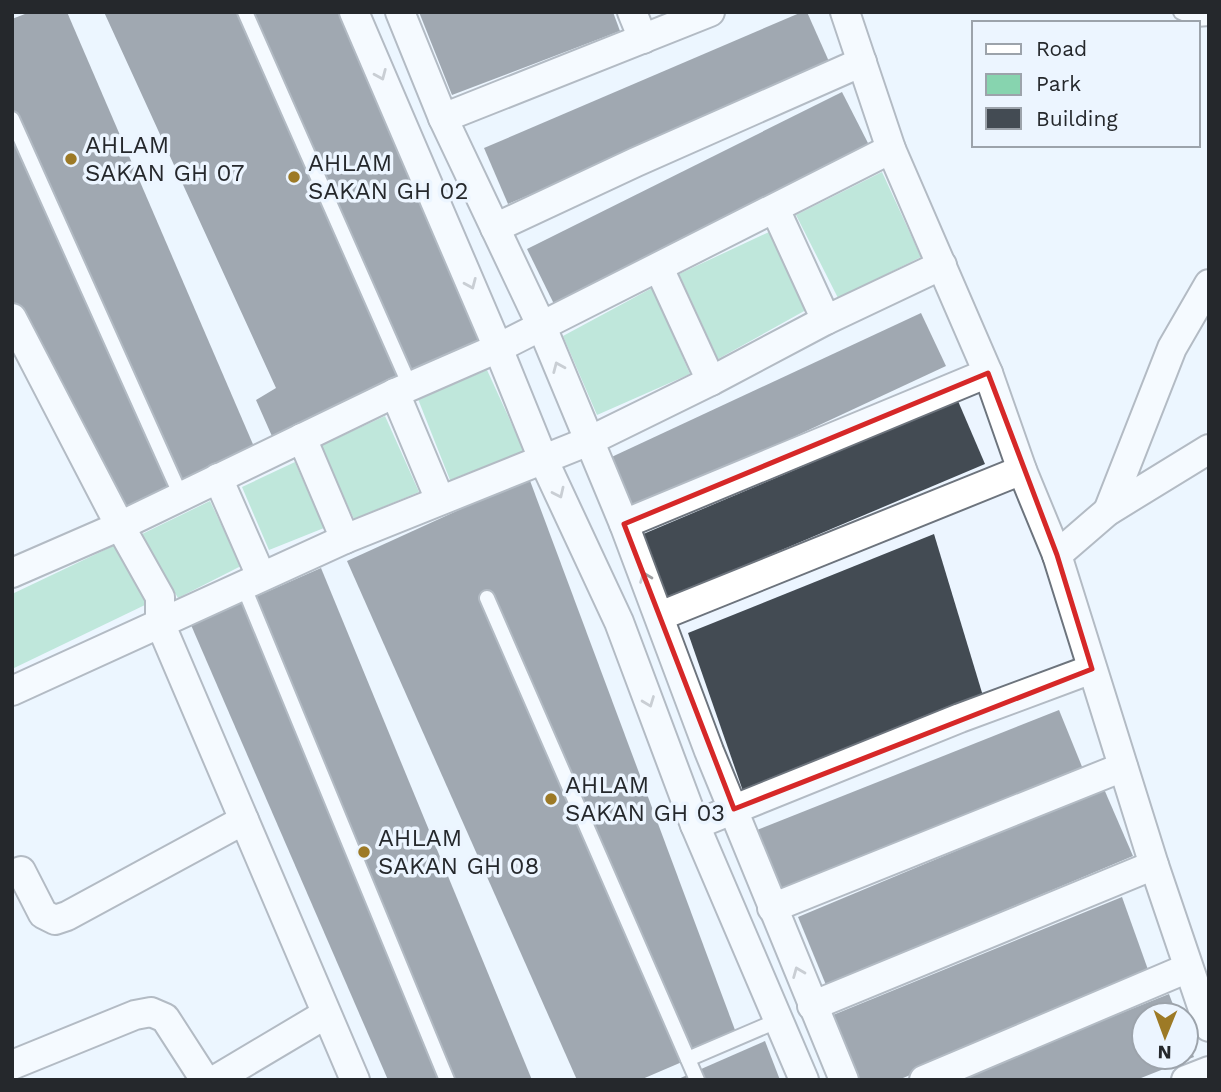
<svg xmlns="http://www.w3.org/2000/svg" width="1221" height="1092" viewBox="0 0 1221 1092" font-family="'Work Sans',sans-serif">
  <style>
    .green { fill: #87d4af }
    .building { fill: #434b53 }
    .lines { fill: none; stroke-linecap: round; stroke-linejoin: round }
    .lane-casing { stroke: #6d747d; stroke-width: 18 }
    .street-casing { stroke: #6d747d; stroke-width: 32 }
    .lane { stroke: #fff; stroke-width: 14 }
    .street { stroke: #fff; stroke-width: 28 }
    .oneway { stroke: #9d9ea0 }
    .marked { fill: none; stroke: #d62828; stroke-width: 5; stroke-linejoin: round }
    .poi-dot { fill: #9d7a26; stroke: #ecf5ff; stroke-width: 2.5 }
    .labels { text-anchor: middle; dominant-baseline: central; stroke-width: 7; stroke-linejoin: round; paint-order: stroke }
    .poi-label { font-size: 24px; fill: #25282c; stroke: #ecf5ff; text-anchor: start }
  </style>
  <rect width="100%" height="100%" fill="#ecf5ff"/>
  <!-- green -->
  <g class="green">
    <polygon points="882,172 921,257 838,298 796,215"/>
    <polygon points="769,232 806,310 718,359 679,274"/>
    <polygon points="652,288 690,374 597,415 563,336"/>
    <polygon points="487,370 524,451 450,480 418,399"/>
    <polygon points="385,416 419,492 354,519 320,446"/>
    <polygon points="295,462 324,528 269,550 242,487"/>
    <polygon points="210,501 241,566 178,598 140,535"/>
    <polygon points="115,545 147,604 12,669 12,594"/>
  </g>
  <!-- building -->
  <g class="building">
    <polygon points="30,12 67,12 255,449 121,512 12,299 12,19"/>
    <polygon points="104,12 338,12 479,342 275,443 256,400 276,388"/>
    <polygon points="419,12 613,12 620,31 452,95"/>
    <polygon points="802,12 807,12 831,66 508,204 484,148"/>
    <polygon points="842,92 870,147 554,304 527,249"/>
    <polygon points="921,313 946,366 628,514 603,461"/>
    <polygon points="958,401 985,464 668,598 641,535"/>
    <polygon points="529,478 738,1038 640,1080 577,1080 347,561"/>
    <polygon points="934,534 983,696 744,794 688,633"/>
    <polygon points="321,568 532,1080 388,1080 191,625"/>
    <polygon points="1059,710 1085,774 782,894 757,830"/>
    <polygon points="1104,789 1133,856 826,985 798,917"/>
    <polygon points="1122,897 1151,978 898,1080 858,1080 833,1015"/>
    <polygon points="1169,994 1177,1015 1144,1015 1144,1057 1186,1057 1186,1038 1194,1057 1136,1080 954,1080"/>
    <polygon points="765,1041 780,1080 676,1080"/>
  </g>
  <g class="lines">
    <defs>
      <g id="lane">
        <polyline points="245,12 410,386"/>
        <polyline points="1181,12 1196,19 1209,18"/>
        <polyline points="12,119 181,496"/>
        <polyline points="243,585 447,1080"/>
        <polyline points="487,598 697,1080"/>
        <polyline points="688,1059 779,1020"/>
      </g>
      <g id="street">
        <polyline points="354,12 498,348 543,459 619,622 695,825 804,1080"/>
        <polyline points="400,12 443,118 542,327 624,524 709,751 844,1080"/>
        <polyline points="632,12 643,39"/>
        <polyline points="845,12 891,149 988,373 1022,470 1057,555 1154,865 1209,1027"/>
        <polyline points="443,118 710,12"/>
        <polyline points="775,209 826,320"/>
        <polyline points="495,228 636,162 862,62"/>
        <polyline points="659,268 711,381"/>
        <polyline points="12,318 120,526 160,597 160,623 355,1080"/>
        <polyline points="395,393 440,500"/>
        <polyline points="302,438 345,539"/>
        <polyline points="218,478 261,576"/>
        <polyline points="1108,511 1172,348 1209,284"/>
        <polyline points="624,524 988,373"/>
        <polyline points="1057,555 1108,511 1209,449"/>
        <polyline points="12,573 120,526 395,393 498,348 891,149"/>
        <polyline points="660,616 1022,470"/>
        <polyline points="12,691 345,539 589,441 711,381 826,320 942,265"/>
        <polyline points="695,825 960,718 1092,669"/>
        <polyline points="21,871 43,914 55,920 67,916 244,820"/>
        <polyline points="772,908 1123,767"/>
        <polyline points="812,1006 1154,865"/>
        <polyline points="12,1065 135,1015 151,1012 165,1018 205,1080"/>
        <polyline points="215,1080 326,1014"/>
        <polyline points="924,1080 1188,968"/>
        <polyline points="1186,1080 1209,1071"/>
      </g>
    </defs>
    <!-- lane casing -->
    <use href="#lane" class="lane-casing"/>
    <!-- street casing -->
    <use href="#street" class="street-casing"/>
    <!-- lane -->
    <use href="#lane" class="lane"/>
    <!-- street -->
    <use href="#street" class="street"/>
  </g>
  <!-- one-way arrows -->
  <defs><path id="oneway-chevron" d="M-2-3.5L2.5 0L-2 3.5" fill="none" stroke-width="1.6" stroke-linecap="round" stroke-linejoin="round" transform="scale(1.75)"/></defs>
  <g class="oneway">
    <use href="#oneway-chevron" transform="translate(381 75) rotate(67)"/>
    <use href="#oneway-chevron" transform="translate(471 284) rotate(67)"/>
    <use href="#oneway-chevron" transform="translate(558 367) rotate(-113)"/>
    <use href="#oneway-chevron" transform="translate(559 493) rotate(65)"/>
    <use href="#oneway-chevron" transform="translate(645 577) rotate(-111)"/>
    <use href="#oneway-chevron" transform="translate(649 702) rotate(69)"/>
    <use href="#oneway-chevron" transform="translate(798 972) rotate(-112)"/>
  </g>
  <!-- marked area -->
  <path d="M0 0H1221V1092H0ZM 988,373 L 1057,555 L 1092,669 L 734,809 L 624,524 Z" fill="#ecf5ff" fill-opacity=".55" fill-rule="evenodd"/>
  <path class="marked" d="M 988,373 L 1057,555 L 1092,669 L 734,809 L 624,524 Z"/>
  <!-- markers -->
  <g class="poi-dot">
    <circle cx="71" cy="159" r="7"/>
    <circle cx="294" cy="177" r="7"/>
    <circle cx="551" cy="799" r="7"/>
    <circle cx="364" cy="852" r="7"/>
  </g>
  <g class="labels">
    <!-- poi labels -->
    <g class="poi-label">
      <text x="85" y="145">AHLAM<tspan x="85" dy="28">SAKAN GH 07</tspan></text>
      <text x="308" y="163">AHLAM<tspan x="308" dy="28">SAKAN GH 02</tspan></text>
      <text x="565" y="785">AHLAM<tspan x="565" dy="28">SAKAN GH 03</tspan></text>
      <text x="378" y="838">AHLAM<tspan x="378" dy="28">SAKAN GH 08</tspan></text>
    </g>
  </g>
  <!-- border -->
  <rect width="1221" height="1092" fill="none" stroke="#25282c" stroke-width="28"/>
  <!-- legend -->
  <rect x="972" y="21" width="228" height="126" fill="#ecf5ff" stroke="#9ca3ab" stroke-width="2"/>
  <rect x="986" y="44" width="35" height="10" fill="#ffffff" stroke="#9ca3ab" stroke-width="2"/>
  <text x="1036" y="56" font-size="21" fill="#25282c">Road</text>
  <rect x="986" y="74" width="35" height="21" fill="#87d4af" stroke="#9ca3ab" stroke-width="2"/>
  <text x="1036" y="91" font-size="21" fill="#25282c">Park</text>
  <rect x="986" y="108" width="35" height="21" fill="#434b53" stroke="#9ca3ab" stroke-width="2"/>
  <text x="1036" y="126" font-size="21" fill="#25282c">Building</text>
  <!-- north arrow -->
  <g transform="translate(1165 1036) rotate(181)"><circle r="33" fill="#ecf5ff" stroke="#9ca3ab" stroke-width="2"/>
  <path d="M0-5L12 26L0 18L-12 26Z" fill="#9d7a26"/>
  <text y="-10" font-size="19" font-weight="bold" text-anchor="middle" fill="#25282c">N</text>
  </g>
</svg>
